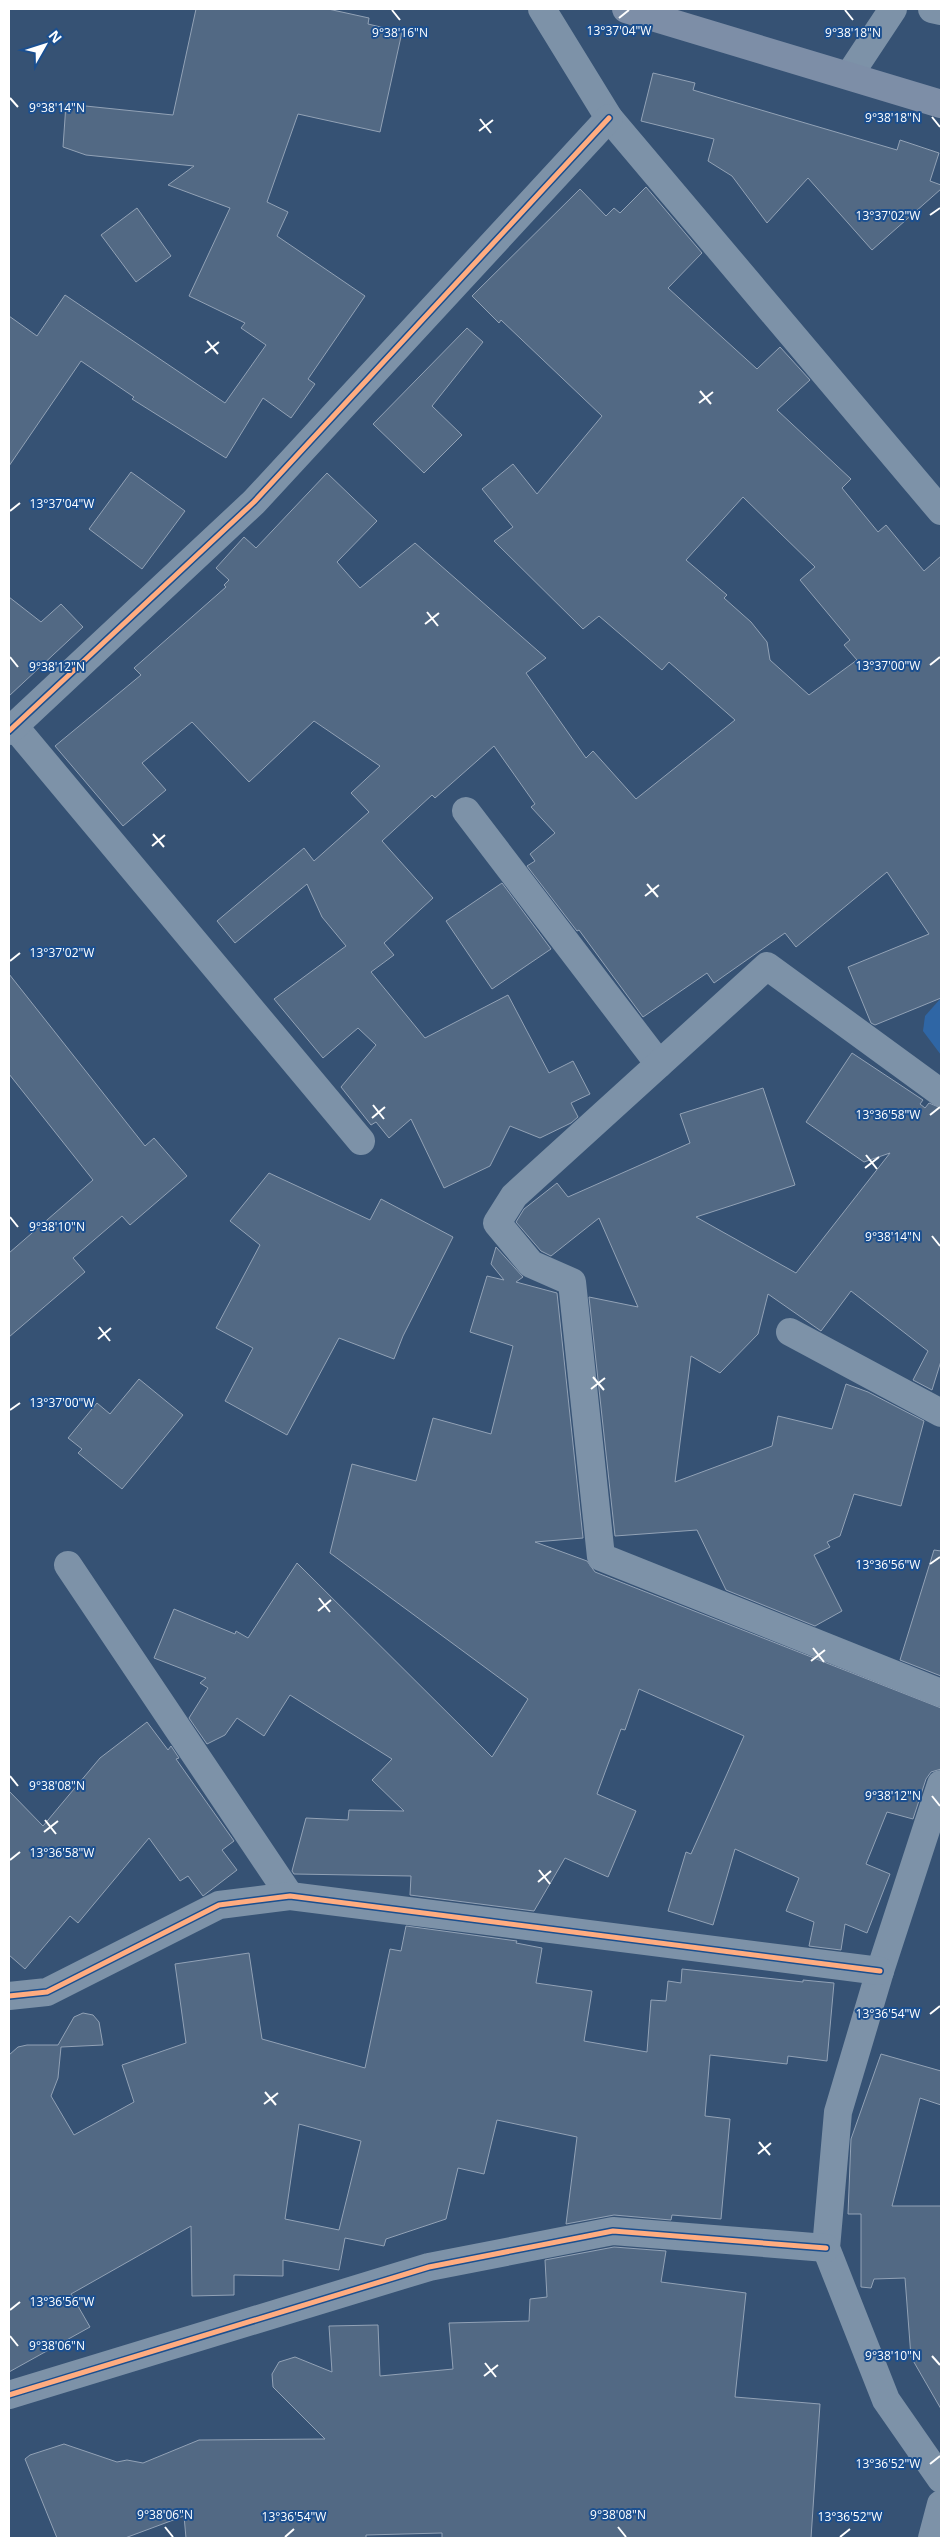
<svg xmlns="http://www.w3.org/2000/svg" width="950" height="2547" viewBox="0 0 950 2547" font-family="'Open Sans',sans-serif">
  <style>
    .green { fill: #2f66a5 }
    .building { fill: #526984; stroke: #92a2b6; fill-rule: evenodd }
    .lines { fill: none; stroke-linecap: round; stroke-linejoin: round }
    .minor { stroke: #7d92a8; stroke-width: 28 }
    .major { stroke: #7d8ea7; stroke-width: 28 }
    .cycleway-casing { stroke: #1b4f8f; stroke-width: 8 }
    .cycleway { stroke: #ffac80; stroke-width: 5 }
    .ticks { fill: none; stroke: #fff; stroke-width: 2 }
    .ticks-label { font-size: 12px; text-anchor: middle; fill: #fff; stroke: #1b4f8f; stroke-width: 4; stroke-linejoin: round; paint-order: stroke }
  </style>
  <rect width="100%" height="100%" fill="#365274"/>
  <!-- green -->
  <polygon class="green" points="941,998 941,1055 923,1031 925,1016"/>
  <!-- building -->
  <g class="building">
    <polygon points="196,9 328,9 369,18 368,24 402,32 380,132 298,114 267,202 288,212 277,236 365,296 308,379 315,384 291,418 263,398 226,458 132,399 134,397 81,361 9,466 9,316 37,336 65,295 225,403 266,345 241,328 245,323 189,296 230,208 168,185 194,166 86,155 63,147 66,104 173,115"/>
    <polygon points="653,73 695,83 693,90 897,150 900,140 939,153 930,181 941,185 941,189 872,250 808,178 767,223 732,176 708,161 714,139 641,121"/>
    <path d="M 646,187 L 702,253 L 668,288 L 757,369 L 780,347 L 810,380 L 777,410 L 851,479 L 842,488 L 878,532 L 886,525 L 924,571 L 941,556 L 941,998 L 875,1025 L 871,1023 L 848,967 L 929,934 L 887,872 L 796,947 L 785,933 L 714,983 L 707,973 L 643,1017 L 579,930 L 577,931 L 527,866 L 535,861 L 530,854 L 555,833 L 531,807 L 535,804 L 494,746 L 435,798 L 432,795 L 382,841 L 433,898 L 384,943 L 394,955 L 371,972 L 425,1038 L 508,995 L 549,1073 L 573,1061 L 590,1094 L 571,1103 L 578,1117 L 571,1123 L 540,1138 L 510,1126 L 490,1166 L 444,1188 L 411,1119 L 389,1138 L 376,1122 L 371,1125 L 341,1087 L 376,1045 L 358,1028 L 323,1058 L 274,999 L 346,946 L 322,917 L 307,884 L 235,943 L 217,921 L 304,848 L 314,861 L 369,812 L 351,793 L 380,766 L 314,721 L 249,782 L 192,722 L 142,763 L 166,790 L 123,826 L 55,746 L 141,675 L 134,668 L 226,587 L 224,585 L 229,580 L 216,568 L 244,537 L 256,548 L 327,473 L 377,521 L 337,562 L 360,588 L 415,543 L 546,658 L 526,673 L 586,758 L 593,751 L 636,799 L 735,720 L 669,662 L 662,670 L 599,616 L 583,629 L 494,541 L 513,527 L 482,489 L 513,464 L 537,494 L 602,416 L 501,320 L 499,323 L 472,296 L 580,189 L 606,216 L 614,208 L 620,213 ZM 743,497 L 815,567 L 800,580 L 850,640 L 844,645 L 857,660 L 809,695 L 770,660 L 767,642 L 751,622 L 724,598 L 727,595 L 686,560 Z"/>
    <polygon points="137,208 171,256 136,282 101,235"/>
    <polygon points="467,328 483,342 432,406 462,435 424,473 373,424"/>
    <polygon points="131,472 185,511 142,569 89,529"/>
    <polygon points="9,597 41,622 61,604 83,627 9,696"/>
    <polygon points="502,883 551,949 492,989 446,921"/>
    <polygon points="9,974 145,1146 154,1138 187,1176 130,1225 122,1216 73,1258 85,1272 9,1337 9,1253 93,1180 9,1074"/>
    <polygon points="852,1053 923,1100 920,1104 925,1108 929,1103 941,1108 941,1361 932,1390 913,1380 928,1351 851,1291 821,1331 768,1294 758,1334 720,1373 691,1356 675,1482 772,1446 778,1416 832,1429 846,1384 868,1392 924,1421 901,1506 854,1494 840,1536 827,1542 830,1547 814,1555 842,1611 815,1626 726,1590 697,1530 615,1536 589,1297 638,1307 599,1218 551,1256 541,1251 516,1222 524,1209 557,1183 568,1197 690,1143 680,1114 763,1088 795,1185 696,1217 796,1273 890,1153 864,1162 806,1122"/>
    <polygon points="269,1173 370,1220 381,1199 453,1237 403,1336 394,1359 339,1338 287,1435 225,1401 253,1348 216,1328 260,1245 230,1221"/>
    <polygon points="496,1247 523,1277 516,1282 557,1293 583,1538 535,1542 587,1561 595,1572 941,1708 941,1769 931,1772 926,1779 913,1819 887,1812 866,1864 890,1874 867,1933 845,1924 841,1950 809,1946 814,1922 786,1911 799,1878 735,1849 713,1925 668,1911 686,1852 691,1854 744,1736 639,1689 625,1730 621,1729 597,1794 636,1811 608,1877 565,1858 534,1911 410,1895 411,1876 294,1874 292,1871 306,1818 348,1820 349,1810 404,1811 372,1780 392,1759 290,1695 264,1736 237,1718 225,1735 207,1744 189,1718 208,1688 200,1683 206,1678 154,1658 174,1609 235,1634 236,1631 248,1638 297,1563 492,1757 528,1699 330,1553 352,1464 416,1481 433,1418 491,1434 513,1346 470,1332 487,1276 504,1280 491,1264"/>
    <polygon points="139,1379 183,1415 122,1489 78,1453 82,1449 68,1438 97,1403 110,1414"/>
    <polygon points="934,1550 941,1551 941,1676 900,1660"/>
    <polygon points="147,1722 168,1750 171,1746 179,1758 176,1759 234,1841 222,1850 237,1870 203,1896 188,1876 180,1881 149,1838 78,1923 70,1916 25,1969 9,1955 9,1791 43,1826 100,1758"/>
    <path d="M 406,1926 L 517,1941 L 516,1943 L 542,1948 L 536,1983 L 592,1991 L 584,2041 L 647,2052 L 651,2000 L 666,2001 L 668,1981 L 681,1983 L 682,1969 L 803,1982 L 803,1980 L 834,1983 L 827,2061 L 788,2056 L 787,2064 L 710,2055 L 705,2116 L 730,2119 L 721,2219 L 672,2215 L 671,2220 L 614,2215 L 566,2224 L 577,2137 L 497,2120 L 484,2174 L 458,2168 L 446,2219 L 386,2239 L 384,2246 L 345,2238 L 339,2270 L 283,2260 L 283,2276 L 234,2275 L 234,2295 L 192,2296 L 191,2226 L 71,2294 L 90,2327 L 9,2372 L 9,2055 L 18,2047 L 27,2045 L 58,2045 L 74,2017 L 83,2013 L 93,2015 L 99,2022 L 103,2045 L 61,2047 L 58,2078 L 51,2096 L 74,2135 L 134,2102 L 122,2065 L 186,2043 L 175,1964 L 249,1953 L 262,2039 L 365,2068 L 390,1949 L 401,1951 ZM 299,2124 L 361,2141 L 339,2230 L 285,2219 Z"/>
    <polygon points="881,2054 941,2071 941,2105 920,2098 892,2206 941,2206 941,2409 911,2357 905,2278 874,2279 871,2288 861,2287 861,2214 848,2214 851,2139"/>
    <polygon points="614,2247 666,2251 661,2282 746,2293 735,2397 820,2404 811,2538 442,2538 442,2533 366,2535 366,2538 186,2538 184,2516 125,2538 57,2538 25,2459 30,2455 64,2444 117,2462 127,2460 143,2463 199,2440 325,2439 273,2387 272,2374 279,2362 295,2357 332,2372 329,2326 378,2325 380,2376 453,2369 449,2323 529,2321 530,2299 547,2297 545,2260"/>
  </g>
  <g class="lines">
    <!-- minor -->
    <g class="minor">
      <polyline points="542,9 609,118 941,511"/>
      <polyline points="932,9 941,11"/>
      <polyline points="850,74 893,9"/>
      <polyline points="14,726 361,1141"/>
      <polyline points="9,731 254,502 609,118"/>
      <polyline points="466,811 659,1064"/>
      <polyline points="941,1093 767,966 514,1196 497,1223 531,1264 572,1282 601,1557 941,1693"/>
      <polyline points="790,1332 941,1413"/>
      <polyline points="68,1565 290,1896"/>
      <polyline points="941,1784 880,1971 838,2112 826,2248 886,2400 941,2479"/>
      <polyline points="9,1996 47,1992 219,1905 290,1896 880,1971"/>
      <polyline points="9,2395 429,2267 613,2231 826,2248"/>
      <polyline points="932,2538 941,2504"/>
    </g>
    <!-- major -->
    <polyline class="major" points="626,9 941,104"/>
    <defs>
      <g id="cycleway">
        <polyline points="9,731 254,502 609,118"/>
        <polyline points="9,1996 47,1992 219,1905 290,1896 880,1971"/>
        <polyline points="9,2395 429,2267 613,2231 826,2248"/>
      </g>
    </defs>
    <!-- cycleway casing -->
    <use href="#cycleway" class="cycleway-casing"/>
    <!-- cycleway -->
    <use href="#cycleway" class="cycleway"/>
  </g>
  <!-- ticks -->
  <path class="ticks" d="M 392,10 L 400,20M 845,10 L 853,20M 619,18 L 629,10M 10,98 L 18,107M 932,117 L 940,127M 480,119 L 491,133M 479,131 L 493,120M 930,215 L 940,208M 207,341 L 218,354M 205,353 L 219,342M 700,391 L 711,404M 699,403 L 713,392M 10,511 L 20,503M 427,612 L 438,626M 425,624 L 439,613M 10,657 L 18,667M 930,665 L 940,657M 153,834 L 164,847M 152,846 L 165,835M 647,884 L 658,897M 645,896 L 659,885M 10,961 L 20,953M 373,1105 L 384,1119M 930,1115 L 940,1107M 372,1118 L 385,1107M 866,1155 L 877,1169M 865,1168 L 879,1157M 10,1217 L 18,1227M 932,1236 L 940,1246M 99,1327 L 110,1341M 98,1339 L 111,1328M 593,1377 L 604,1390M 591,1389 L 605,1378M 10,1410 L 20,1403M 930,1564 L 940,1557M 319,1598 L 330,1612M 318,1611 L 331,1600M 813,1648 L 824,1662M 811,1661 L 825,1650M 10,1776 L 18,1786M 932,1796 L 940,1806M 45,1820 L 56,1834M 44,1832 L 58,1821M 10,1860 L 20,1852M 539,1870 L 550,1884M 538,1882 L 551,1871M 930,2014 L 940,2006M 265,2092 L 276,2105M 264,2104 L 278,2093M 759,2142 L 770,2155M 758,2154 L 771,2143M 10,2310 L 20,2302M 10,2336 L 18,2346M 932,2356 L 940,2365M 485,2363 L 496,2377M 484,2376 L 498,2365M 930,2464 L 940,2456M 165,2527 L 173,2537M 618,2527 L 626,2537M 285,2537 L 294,2529M 840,2537 L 850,2529"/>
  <g class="ticks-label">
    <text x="619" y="35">13°37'04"W</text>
    <text x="400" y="37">9°38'16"N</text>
    <text x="853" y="37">9°38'18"N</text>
    <text x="57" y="112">9°38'14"N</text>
    <text x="893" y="122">9°38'18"N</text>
    <text x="888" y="220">13°37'02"W</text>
    <text x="62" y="508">13°37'04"W</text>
    <text x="888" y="670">13°37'00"W</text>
    <text x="57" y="671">9°38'12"N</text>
    <text x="62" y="957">13°37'02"W</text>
    <text x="888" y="1119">13°36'58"W</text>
    <text x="57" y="1231">9°38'10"N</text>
    <text x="893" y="1241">9°38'14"N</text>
    <text x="62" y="1407">13°37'00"W</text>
    <text x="888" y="1569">13°36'56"W</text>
    <text x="57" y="1790">9°38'08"N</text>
    <text x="893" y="1800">9°38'12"N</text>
    <text x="62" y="1857">13°36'58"W</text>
    <text x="888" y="2018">13°36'54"W</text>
    <text x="62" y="2306">13°36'56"W</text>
    <text x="57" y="2350">9°38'06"N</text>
    <text x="893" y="2360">9°38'10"N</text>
    <text x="888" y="2468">13°36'52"W</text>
    <text x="165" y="2519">9°38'06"N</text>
    <text x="618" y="2519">9°38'08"N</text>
    <text x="294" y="2521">13°36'54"W</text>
    <text x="850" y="2521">13°36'52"W</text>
  </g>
  <!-- border -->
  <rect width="950" height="2547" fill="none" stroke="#ffffff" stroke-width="20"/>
  <!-- north arrow -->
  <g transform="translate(45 45) rotate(51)" stroke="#1b4f8f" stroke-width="4" paint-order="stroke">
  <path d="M0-4L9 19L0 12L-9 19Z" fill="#ffffff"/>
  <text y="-8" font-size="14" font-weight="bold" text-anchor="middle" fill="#ffffff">N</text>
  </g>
</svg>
